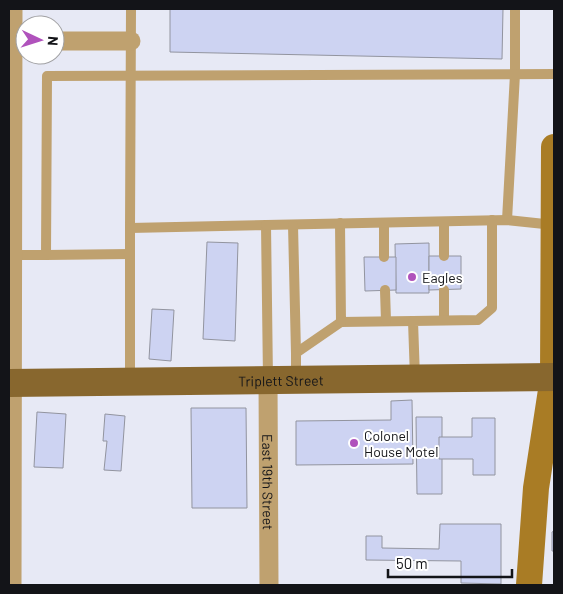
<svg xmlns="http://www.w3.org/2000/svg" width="563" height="594" viewBox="0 0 563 594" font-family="Barlow,sans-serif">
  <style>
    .building { fill: #cdd3f2; stroke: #92949f }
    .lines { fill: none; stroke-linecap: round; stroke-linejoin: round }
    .lane { stroke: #bfa16f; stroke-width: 10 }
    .street { stroke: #bfa16f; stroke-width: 19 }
    .secondary { stroke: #a97c25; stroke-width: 26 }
    .primary { stroke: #88672e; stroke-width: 28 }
    .poi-dot { fill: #b052bc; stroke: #fff; stroke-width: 2 }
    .labels { text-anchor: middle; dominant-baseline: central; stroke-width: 4; stroke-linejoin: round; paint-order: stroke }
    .poi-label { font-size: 14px; fill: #131418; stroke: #fff; text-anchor: start }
    .street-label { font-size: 14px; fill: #131418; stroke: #fff }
  </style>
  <rect width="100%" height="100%" fill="#e7e9f5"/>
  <!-- building -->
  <g class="building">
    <polygon points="170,9 503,9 502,59 170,52"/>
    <polygon points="207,242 238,243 235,341 203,339"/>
    <polygon points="429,243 429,293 396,293 395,244"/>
    <polygon points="429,256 461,256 461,289 429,290"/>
    <polygon points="364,257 396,257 396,290 365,291"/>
    <polygon points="152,309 174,310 171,361 149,359"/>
    <polygon points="412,400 413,464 296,465 296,421 391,420 391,401"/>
    <polygon points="191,408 246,408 247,508 192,508"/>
    <polygon points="37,412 66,414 63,468 34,467"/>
    <polygon points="105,414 125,416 121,471 104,470 107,441 103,441"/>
    <polygon points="416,417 442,417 442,494 417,494"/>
    <polygon points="472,418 495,418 495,475 473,475 473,459 439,459 439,437 472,437"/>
    <polygon points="440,524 501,524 501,584 461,583 461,561 366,560 366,536 382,536 382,548 439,549"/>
    <polygon points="554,531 554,551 552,551 552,532"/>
  </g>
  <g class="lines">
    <!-- lane -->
    <g class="lane">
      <polyline points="131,9 130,228 266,225 268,379"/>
      <polyline points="507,220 515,74 515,9"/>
      <polyline points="444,222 444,256"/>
      <polyline points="340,223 341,322 413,321"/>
      <polyline points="384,223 384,257"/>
      <polyline points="266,225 507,220 554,225"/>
      <polyline points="293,225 296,353"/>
      <polyline points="130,228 130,381"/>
      <polyline points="130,254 46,255 47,76 554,74"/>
      <polyline points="13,255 46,255"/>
      <polyline points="385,290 386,321"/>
      <polyline points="444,320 444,290"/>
      <polyline points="296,378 296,353 341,322"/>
      <polyline points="415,378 413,321 478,320 492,308 492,220"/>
    </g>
    <!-- street -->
    <g class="street">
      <polyline points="55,41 131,41"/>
      <path id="s1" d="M 268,380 L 269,585"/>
      <polyline points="12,585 13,9"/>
    </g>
    <!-- secondary -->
    <polyline class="secondary" points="529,585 536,488 553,377 554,147"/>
    <!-- primary -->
    <path class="primary" id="s2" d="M 9,383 L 554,377"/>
  </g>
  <!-- markers -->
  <g class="poi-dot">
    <circle cx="412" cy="277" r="5"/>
    <circle cx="354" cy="443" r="5"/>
  </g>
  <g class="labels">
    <!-- poi labels -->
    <g class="poi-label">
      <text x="422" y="277">Eagles</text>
      <text x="364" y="435">Colonel<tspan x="364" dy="16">House Motel</tspan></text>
    </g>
    <!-- street labels -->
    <g class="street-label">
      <text stroke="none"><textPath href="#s2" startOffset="272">Triplett Street</textPath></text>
      <text stroke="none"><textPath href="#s1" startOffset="102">East 19th Street</textPath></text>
    </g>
  </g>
  <!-- border -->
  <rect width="563" height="594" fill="none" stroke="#131418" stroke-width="20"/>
  <!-- north arrow -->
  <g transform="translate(40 40) rotate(94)"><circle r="24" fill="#ffffff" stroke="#a1a1a3"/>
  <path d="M0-4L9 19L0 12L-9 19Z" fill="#b052bc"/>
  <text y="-8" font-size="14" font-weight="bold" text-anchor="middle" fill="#131418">N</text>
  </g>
  <!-- scale -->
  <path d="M388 569v8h124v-8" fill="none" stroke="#131418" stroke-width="2.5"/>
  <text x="396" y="569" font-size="15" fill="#131418" stroke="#ffffff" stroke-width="4" paint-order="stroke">50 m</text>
</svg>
